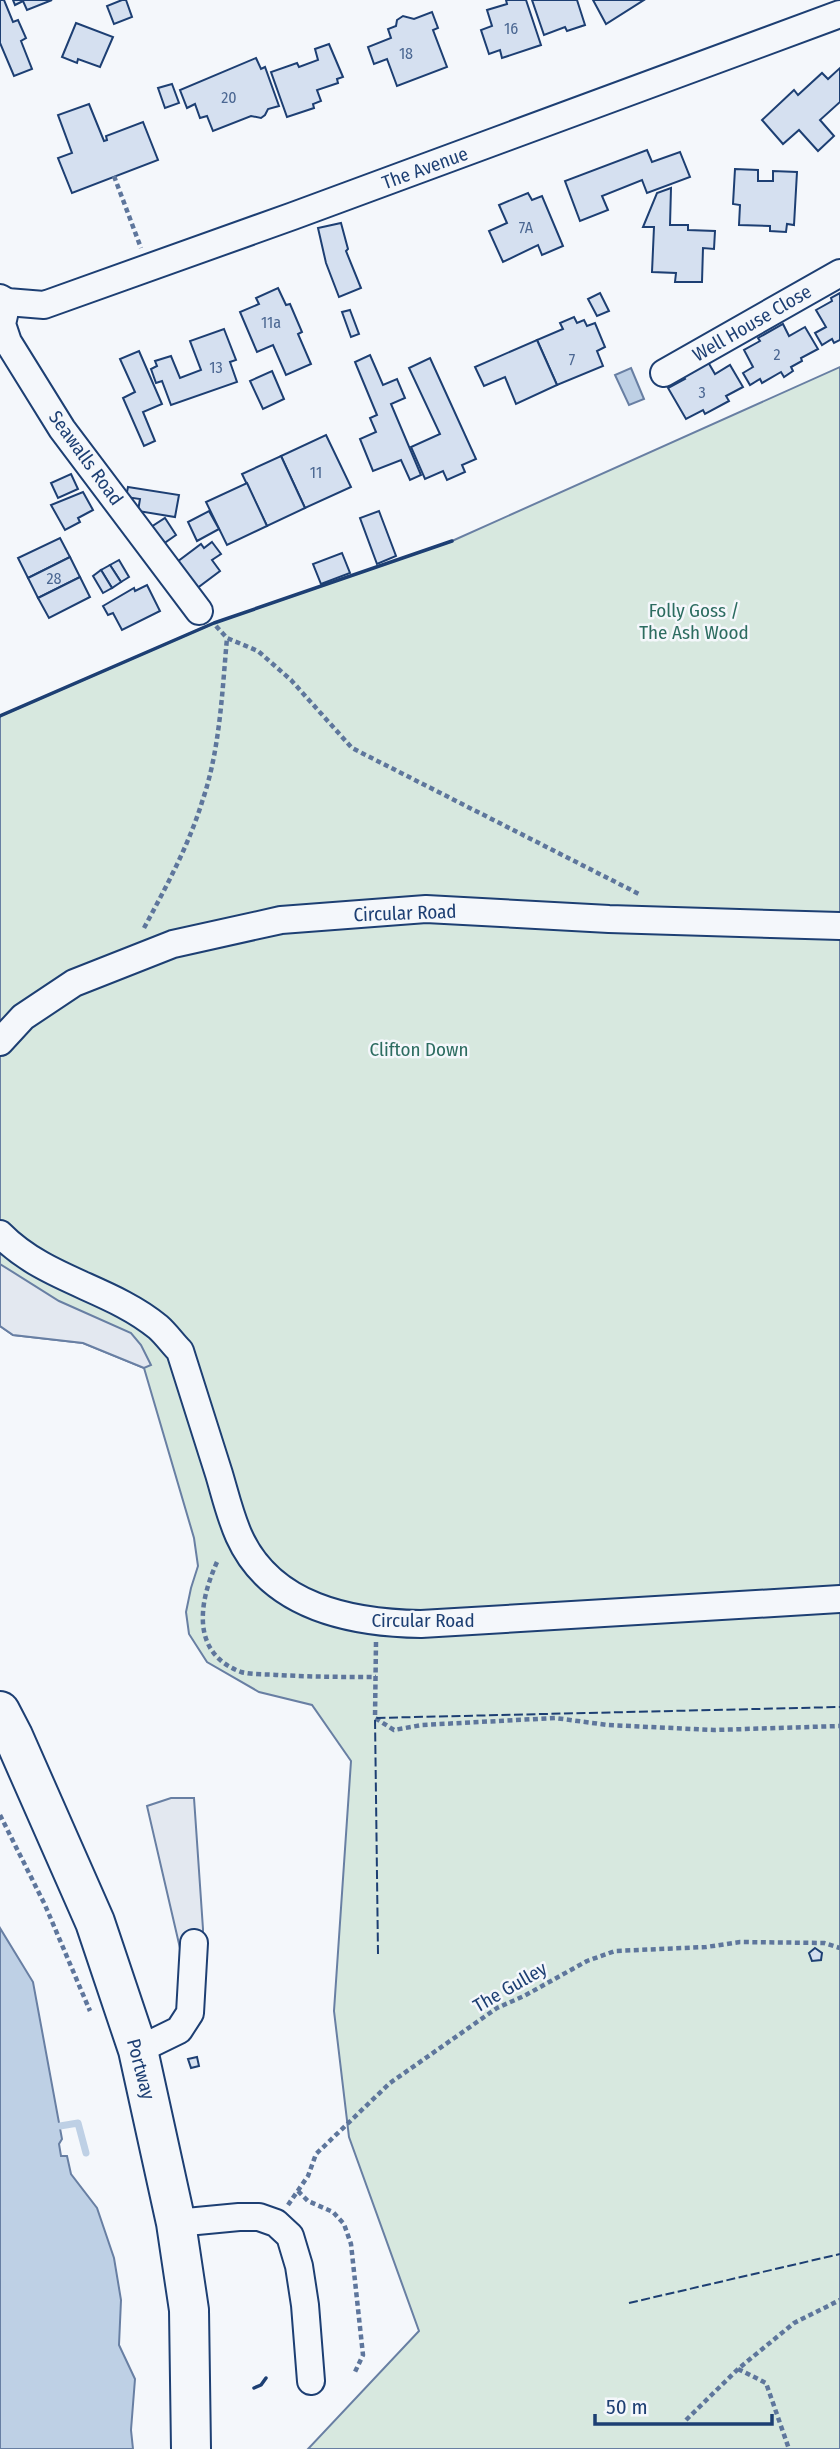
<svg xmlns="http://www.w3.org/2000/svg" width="840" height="2449" viewBox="0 0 840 2449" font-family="'Fira Sans Condensed',sans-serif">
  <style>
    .green { fill: #d7e8df; stroke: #687fa3; stroke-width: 2 }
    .parking { fill: #e3e8f0; stroke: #687fa3; stroke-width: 2 }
    .water { fill: #bed0e5; stroke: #687fa3; stroke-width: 2 }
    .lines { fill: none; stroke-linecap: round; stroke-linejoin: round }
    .stream { stroke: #bed0e5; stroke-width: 7 }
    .building { fill: #d5e0f0; stroke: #1d3f73; stroke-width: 2 }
    .minor-casing { stroke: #1d3f73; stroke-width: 30 }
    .highway-casing { stroke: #1d3f73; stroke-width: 42 }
    .path { stroke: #5e769c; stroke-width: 4.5; stroke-dasharray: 5 3.5; stroke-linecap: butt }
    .minor { stroke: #f4f7fb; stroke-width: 26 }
    .highway { stroke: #f4f7fb; stroke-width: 38 }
    .fence { stroke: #1d3f73; stroke-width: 2; stroke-dasharray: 9 3.5; stroke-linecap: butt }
    .wall { stroke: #1d3f73; stroke-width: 3.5 }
    .labels { text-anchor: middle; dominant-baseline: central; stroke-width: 5; stroke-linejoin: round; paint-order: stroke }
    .number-label { font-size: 16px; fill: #4b6792 }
    .street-label { font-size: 19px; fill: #1d3f73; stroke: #f4f7fb }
    .park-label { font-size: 19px; fill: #2c6c60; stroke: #f4f7fb }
  </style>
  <rect width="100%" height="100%" fill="#f4f7fb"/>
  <!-- green -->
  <polygon class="green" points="840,367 840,2449 308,2449 419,2331 349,2137 334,2011 351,1761 312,1705 259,1692 207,1662 189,1634 186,1612 191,1588 198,1566 194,1538 144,1368 83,1343 13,1335 0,1326 0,716 214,623 452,541"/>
  <!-- parking -->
  <g class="parking">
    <polygon points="0,1264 59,1301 131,1333 141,1345 151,1365 144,1368 83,1343 13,1335 0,1326"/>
    <polygon points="171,1798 194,1798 203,1929 202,1974 186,1974 147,1806"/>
  </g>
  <!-- water -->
  <g class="water">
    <polygon points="631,368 644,399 629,405 615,375"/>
    <polygon points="0,1928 33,1982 62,2139 59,2144 61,2156 67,2156 71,2174 97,2208 114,2258 121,2300 119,2345 135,2379 131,2430 133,2449 0,2449"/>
  </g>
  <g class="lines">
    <!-- stream -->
    <polyline class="stream" points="60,2126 78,2123 86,2153"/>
  </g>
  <!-- building -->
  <g class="building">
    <polygon points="0,0 4,0 13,22 18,20 26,38 21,41 32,69 14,76 0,43"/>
    <polygon points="13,0 52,0 27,10 23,1 15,5"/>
    <polygon points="122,0 126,0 132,17 114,24 107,6"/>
    <polygon points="506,0 526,0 541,45 502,58 500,50 489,54 481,30 492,26 487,10 507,4"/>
    <polygon points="532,0 577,0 585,25 567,31 565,27 544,35"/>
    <polygon points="593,0 644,0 606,24"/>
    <polygon points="432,12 438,28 433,30 447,67 397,86 387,59 374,64 368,47 391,38 388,29 396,26 397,20 403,16 414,19"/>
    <polygon points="76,23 113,37 100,67 78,59 77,63 62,57"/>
    <polygon points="329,44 343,77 337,79 338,83 317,90 321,101 313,104 314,108 287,117 271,72 297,63 299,67 318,60 315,49"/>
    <polygon points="256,58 261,69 265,67 279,106 268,109 265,115 261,118 251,116 213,131 207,116 200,118 195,104 187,108 180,90"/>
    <polygon points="840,68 840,102 820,120 834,136 818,151 799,130 783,144 762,120 794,90 798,95 822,73 828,79"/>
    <polygon points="172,84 179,103 165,108 158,88"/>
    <polygon points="89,104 104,141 107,140 106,136 143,122 158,160 72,193 58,158 72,153 58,115"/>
    <polygon points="647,150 652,162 680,152 690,177 647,193 642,180 602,196 608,210 580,221 565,181"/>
    <polygon points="735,169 758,170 758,181 773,181 773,171 797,172 794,225 787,224 786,232 770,231 770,226 739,225 740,205 733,204"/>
    <polygon points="671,188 670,225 688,225 688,230 715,231 714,249 703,248 702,282 675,282 676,273 652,272 654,227 643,227 657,193"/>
    <polygon points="528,193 532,200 542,196 563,246 542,255 538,245 503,262 489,231 507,223 499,205"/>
    <polygon points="341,223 348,249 346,251 361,288 339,297 326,263 318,228"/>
    <polygon points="278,288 286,305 290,304 302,332 298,334 311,364 286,375 273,345 257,352 240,312 259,304 256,298"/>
    <polygon points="600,293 609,311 597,316 588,299"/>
    <polygon points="840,293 840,340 834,343 832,339 822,345 815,333 826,327 816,310 832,301 831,298"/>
    <polygon points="350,310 359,334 351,337 342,312"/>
    <polygon points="574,317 577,323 584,320 587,326 595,323 605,347 597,351 603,366 557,385 537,340 563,329 560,323"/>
    <polygon points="783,324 789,336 805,327 818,349 801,358 802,361 791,367 793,371 784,377 781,372 762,383 760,379 750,385 743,373 753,367 744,350 760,341 758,338"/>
    <polygon points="224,329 236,360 230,362 237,382 171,405 162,381 156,383 151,369 157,366 155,361 171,356 180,378 201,370 190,341"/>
    <polygon points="537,340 557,385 516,404 505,377 484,386 475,367"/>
    <polygon points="139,351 162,404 143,412 155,441 144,446 123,398 135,392 120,359"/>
    <polygon points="370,355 383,385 397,379 405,398 391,404 421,475 410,480 401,460 373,471 360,439 376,432 370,418 377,415 355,362"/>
    <polygon points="430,358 476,459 462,465 465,472 447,480 443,471 425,479 411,447 440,434 409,368"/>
    <polygon points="708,362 715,374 730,365 743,387 726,396 729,401 705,414 703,410 686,419 668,388 685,379 683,376"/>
    <polygon points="272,371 284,399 263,409 250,381"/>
    <polygon points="326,435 351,487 305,508 281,456"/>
    <polygon points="281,456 305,508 267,526 242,474"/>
    <polygon points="71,474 78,489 58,498 51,483"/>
    <polygon points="247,483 267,526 227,545 206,502"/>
    <polygon points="128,487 179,495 175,517 138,511 140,499 126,497"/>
    <polygon points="83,492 93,510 78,518 80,522 65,530 51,505"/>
    <polygon points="209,511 219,529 197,541 188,522"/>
    <polygon points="379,511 396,556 377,564 360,518"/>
    <polygon points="165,518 176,535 163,544 151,527"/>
    <polygon points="60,538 70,557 28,578 18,558"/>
    <polygon points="212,542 221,554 212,560 220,571 196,589 177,562 201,544 204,548"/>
    <polygon points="342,553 350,573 321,584 313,564"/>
    <polygon points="70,557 80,577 38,598 28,578"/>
    <polygon points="119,560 129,577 121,582 110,565"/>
    <polygon points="110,565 121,582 112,588 101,570"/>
    <polygon points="101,570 112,588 103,593 93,576"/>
    <polygon points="80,577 90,597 49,618 38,598"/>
    <polygon points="147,585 160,611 122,630 113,613 108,615 103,606 134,588 135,591"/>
    <polygon points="815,1948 822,1953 821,1960 812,1961 809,1953"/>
    <polygon points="197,2057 199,2066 191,2068 188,2059"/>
  </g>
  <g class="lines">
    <defs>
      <g id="minor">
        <polyline points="0,298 7,302 44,305 293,216 840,14"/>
        <polyline points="7,302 2,324 8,342 62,429 199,611"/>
        <polyline points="664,373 840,273"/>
        <polyline points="0,1042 23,1017 74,983 173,944 281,920 426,909 609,919 840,926"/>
        <path d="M 0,1234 C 45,1280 111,1288 158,1327 C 166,1334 173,1344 180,1351 C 193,1392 206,1433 219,1474 C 225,1494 230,1516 239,1536 C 271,1607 350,1623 421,1624 L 840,1599"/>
        <polyline points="138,2050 179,2030 190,2013 194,1943"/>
        <polyline points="176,2223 239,2217 259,2217 276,2223 290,2236 299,2266 305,2305 311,2381"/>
      </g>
      <polyline id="highway" points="0,1711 13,1736 95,1922 138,2050 176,2223 189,2310 191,2449"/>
    </defs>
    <!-- minor casing -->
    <use href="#minor" class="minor-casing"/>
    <!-- highway casing -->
    <use href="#highway" class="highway-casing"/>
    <!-- path -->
    <g class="path">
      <polyline points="114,176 141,248"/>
      <polyline points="216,626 227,638 258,651 291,680 352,748 641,895"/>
      <path d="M 144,928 C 166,887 188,847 202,802 C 220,750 222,693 227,638"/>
      <path d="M 217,1562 C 199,1602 190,1653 241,1672 C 252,1675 268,1674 279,1675 C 312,1677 344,1677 376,1677"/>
      <polyline points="376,1642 375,1718 394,1730 422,1725 555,1718 608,1725 714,1730 840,1726"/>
      <polyline points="0,1815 45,1905 90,2011"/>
      <polyline points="298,2191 308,2201 333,2212 344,2224 351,2244 363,2355 354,2374"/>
      <polyline points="288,2205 308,2176 316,2154 390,2083 497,2008 524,1996 587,1961 615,1951 706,1947 740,1942 824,1943 840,1948"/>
      <polyline points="738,2369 766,2383 789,2449"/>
      <polyline points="686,2420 738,2369 794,2323 840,2300"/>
    </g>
    <!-- minor -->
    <use href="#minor" class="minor"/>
    <!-- highway -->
    <use href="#highway" class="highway"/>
    <!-- fence -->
    <g class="fence">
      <polyline points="378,1954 375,1718 840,1707"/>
      <polyline points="629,2303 840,2254"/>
    </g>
    <!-- wall -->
    <g class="wall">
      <polyline points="0,716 214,623 452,541"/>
      <polyline points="254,2388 261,2385 266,2378"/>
    </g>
  </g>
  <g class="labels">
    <!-- number labels -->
    <g class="number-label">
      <text x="511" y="28">16</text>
      <text x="406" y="53">18</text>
      <text x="229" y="97">20</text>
      <text x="526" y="227">7A</text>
      <text x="271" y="322">11a</text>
      <text x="777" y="354">2</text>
      <text x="572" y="359">7</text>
      <text x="216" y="367">13</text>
      <text x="702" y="392">3</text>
      <text x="316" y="472">11</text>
      <text x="54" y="578">28</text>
    </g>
    <!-- street labels -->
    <g class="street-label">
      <text transform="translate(425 168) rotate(-20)">The Avenue</text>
      <text transform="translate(752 323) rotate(-30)">Well House Close</text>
      <text transform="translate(86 458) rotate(54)">Seawalls Road</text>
      <text transform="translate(405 913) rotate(-2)">Circular Road</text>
      <text x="423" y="1620">Circular Road</text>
      <text transform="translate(510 1987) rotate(-30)">The Gulley</text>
      <text transform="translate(141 2069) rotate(75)">Portway</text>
    </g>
    <!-- park labels -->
    <g class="park-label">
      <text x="694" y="610">Folly Goss /<tspan x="694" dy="22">The Ash Wood</tspan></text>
      <text x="419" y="1049">Clifton Down</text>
    </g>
  </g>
  <!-- scale -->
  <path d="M595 2414v10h177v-10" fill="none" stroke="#1d3f73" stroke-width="3.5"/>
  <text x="606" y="2414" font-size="21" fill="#1d3f73" stroke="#f4f7fb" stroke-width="5" paint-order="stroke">50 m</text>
</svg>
